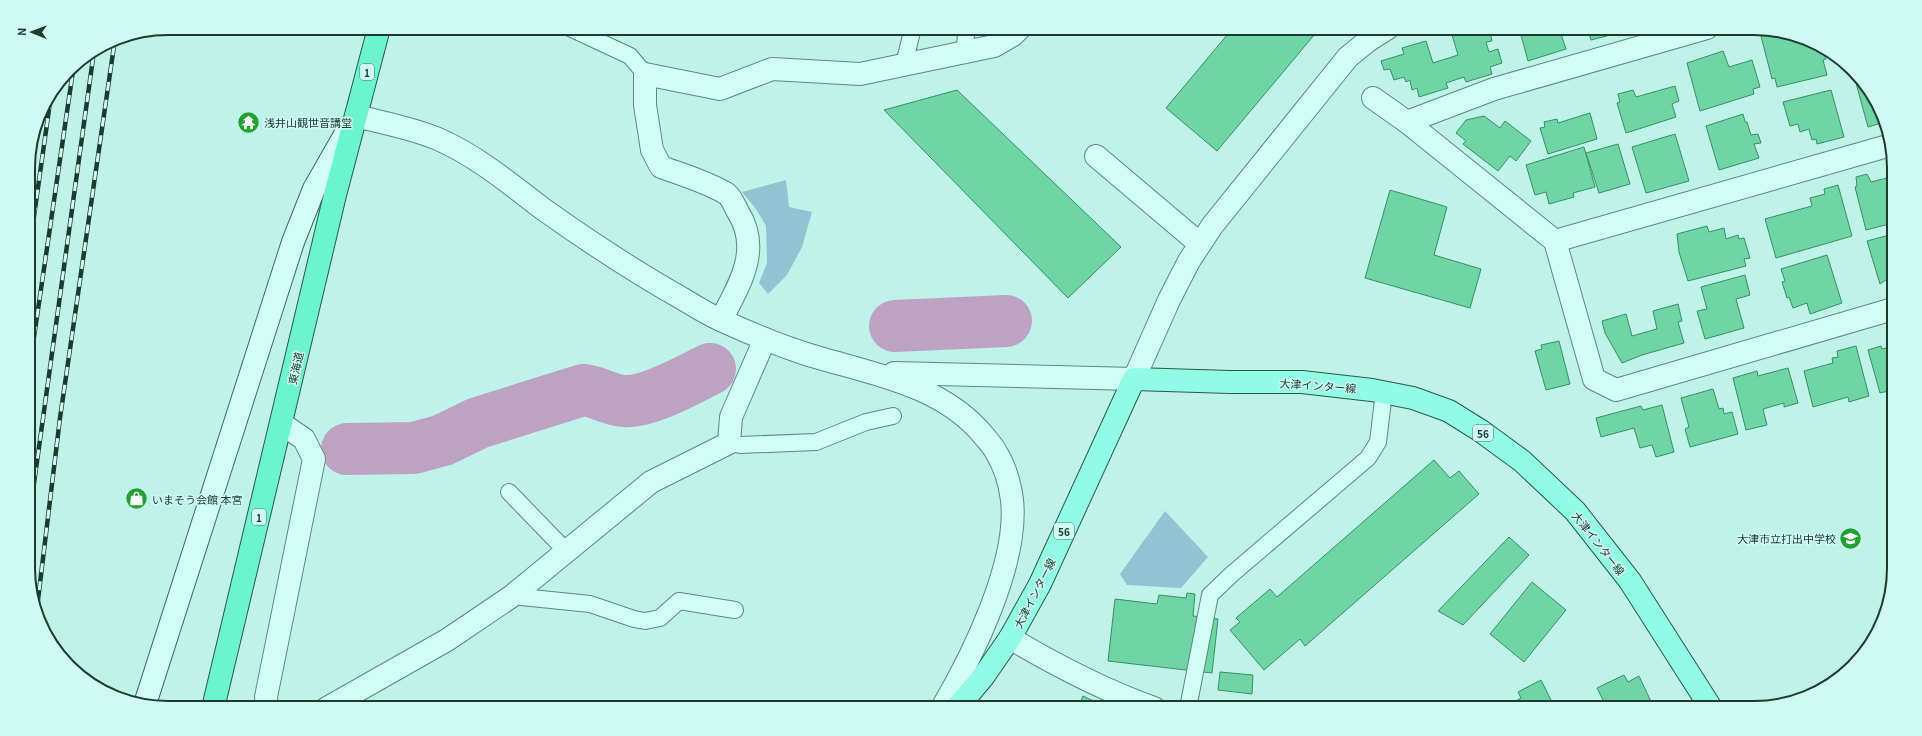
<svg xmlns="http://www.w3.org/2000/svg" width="1922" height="736" viewBox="0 0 1922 736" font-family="Georgia,'Noto Sans JP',serif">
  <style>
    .green { fill: #91c3d2 }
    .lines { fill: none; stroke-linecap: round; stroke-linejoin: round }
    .river { stroke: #bea2c4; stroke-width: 52 }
    .building { fill: #70d5a5; stroke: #388f64 }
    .service-casing { stroke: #558d79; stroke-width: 18 }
    .minor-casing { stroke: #558d79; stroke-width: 24 }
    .tertiary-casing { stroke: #558d79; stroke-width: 24 }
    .secondary-casing { stroke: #386f5a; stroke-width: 24 }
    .primary-casing { stroke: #2a5a46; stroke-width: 24 }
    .trunk-casing { stroke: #2a5a46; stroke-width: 24 }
    .service { stroke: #d3fcf5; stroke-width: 16 }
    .minor { stroke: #d3fcf5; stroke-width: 22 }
    .tertiary { stroke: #d3fcf5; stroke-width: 22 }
    .secondary { stroke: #d3fcf5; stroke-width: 22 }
    .primary { stroke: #92fbe5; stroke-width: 22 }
    .trunk { stroke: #6cf4cd; stroke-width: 22 }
    .rail-casing { stroke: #1b3b2e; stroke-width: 4.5 }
    .rail { stroke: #cff9f2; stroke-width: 3; stroke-dasharray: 9; stroke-linecap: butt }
    .labels { text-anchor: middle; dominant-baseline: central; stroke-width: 3; stroke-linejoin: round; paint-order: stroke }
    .shield { fill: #cff9f2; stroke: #517469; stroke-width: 1 }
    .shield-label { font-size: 10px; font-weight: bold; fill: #1b3b2e }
    .poi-label { font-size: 11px; fill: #1b3b2e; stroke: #cff9f2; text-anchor: start }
    .street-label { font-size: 11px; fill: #1b3b2e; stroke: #cff9f2 }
    .rim { fill: none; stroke: #1b3b2e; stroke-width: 2 }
  </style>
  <rect width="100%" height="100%" fill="#bff3e9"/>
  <!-- green -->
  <g class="green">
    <polygon points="786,180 789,207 812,212 802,247 787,275 768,294 759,283 767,263 766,226 756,209 742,192"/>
    <polygon points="1165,511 1208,557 1181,588 1127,585 1120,574"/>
  </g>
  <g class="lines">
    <!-- river -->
    <g class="river">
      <polyline points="895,326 1006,321"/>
      <path d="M 347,449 L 414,448 L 443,440 L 478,423 L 583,390 C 598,391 608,400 624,401 C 648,403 688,380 710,369"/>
    </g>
  </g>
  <!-- building -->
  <g class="building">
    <polygon points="1233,28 1320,28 1217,151 1166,108"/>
    <polygon points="1450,28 1489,28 1492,41 1486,42 1489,52 1498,49 1502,63 1490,67 1492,74 1466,82 1464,77 1446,83 1448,88 1419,97 1417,88 1412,90 1410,80 1406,82 1404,77 1394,80 1390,69 1384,70 1381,61 1404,54 1402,48 1426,41 1433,63 1458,55"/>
    <polygon points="1519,28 1559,28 1566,49 1528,61"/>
    <polygon points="1587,28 1610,28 1606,29 1607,36 1591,40"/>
    <polygon points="1776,32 1799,36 1824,52 1826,59 1823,60 1827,75 1777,87 1775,78 1772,79 1761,36"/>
    <polygon points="1723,51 1729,67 1752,60 1760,87 1753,89 1754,94 1700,111 1687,63"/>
    <polygon points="1863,81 1883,114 1885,122 1868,127 1856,83"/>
    <polygon points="1675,86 1679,101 1672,104 1676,117 1626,133 1617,103 1620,102 1618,94 1633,90 1636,97"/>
    <polygon points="957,90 1121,247 1068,298 884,110"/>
    <polygon points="1831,90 1844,137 1817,144 1816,139 1812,140 1809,129 1800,132 1798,124 1790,126 1783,102"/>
    <polygon points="1590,113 1597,139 1548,154 1540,128 1545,127 1544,122 1557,119 1558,123"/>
    <polygon points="1743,114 1745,122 1747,122 1751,135 1758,134 1761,143 1754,144 1759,158 1719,170 1706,126"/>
    <polygon points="1484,116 1500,128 1505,121 1531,141 1516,161 1510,156 1498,171 1463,144 1466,141 1456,133 1466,120"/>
    <polygon points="1675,134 1689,181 1646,193 1632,147"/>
    <polygon points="1618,144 1630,184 1599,193 1586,153"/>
    <polygon points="1584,147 1595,187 1573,193 1574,197 1549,204 1546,192 1535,195 1526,165"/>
    <polygon points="1867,174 1871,182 1891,177 1893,196 1890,196 1893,204 1893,223 1866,230 1855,187 1857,186 1856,177"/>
    <polygon points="1838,185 1852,236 1776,258 1765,219 1812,206 1810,198 1825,194 1824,189"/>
    <polygon points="1390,190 1447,207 1434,255 1481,269 1470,308 1365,278"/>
    <polygon points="1707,226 1709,232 1724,228 1726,239 1738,235 1739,239 1744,238 1750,258 1744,259 1746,266 1688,281 1679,252 1677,234"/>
    <polygon points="1893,234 1893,275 1880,284 1867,241"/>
    <polygon points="1827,255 1842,303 1810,314 1807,303 1793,308 1789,297 1787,298 1782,282 1785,281 1781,269"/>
    <polygon points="1745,275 1750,295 1736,299 1744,328 1705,339 1697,311 1707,309 1701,287"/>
    <polygon points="1678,304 1682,321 1678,322 1684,343 1642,355 1622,363 1605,333 1602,321 1626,314 1632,336 1657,329 1653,311"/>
    <polygon points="1559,341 1570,384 1546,390 1535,351 1542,349 1541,345"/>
    <polygon points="1856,346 1869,396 1849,402 1848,397 1813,407 1804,371 1833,363 1832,358 1838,357 1837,351"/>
    <polygon points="1881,346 1882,349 1891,347 1893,352 1893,390 1880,393 1868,350"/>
    <polygon points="1788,368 1798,403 1784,407 1784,403 1763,409 1767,425 1746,430 1733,378 1757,371 1758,376"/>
    <polygon points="1713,389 1719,409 1723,408 1724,414 1732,412 1738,434 1690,447 1685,429 1689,427 1681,398"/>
    <polygon points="1662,405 1674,452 1656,457 1652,445 1640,448 1634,428 1601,437 1596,418 1641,406 1643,410"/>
    <polygon points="1434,460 1450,478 1459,471 1479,494 1305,646 1300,639 1264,670 1230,630 1240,622 1236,618 1270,589 1277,597"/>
    <polygon points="1509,537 1529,555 1463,625 1438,611"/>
    <polygon points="1532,582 1566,610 1524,662 1490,634"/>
    <polygon points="1187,593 1195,594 1193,616 1218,619 1212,673 1108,661 1115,599 1157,604 1159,595 1186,598"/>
    <polygon points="1220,672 1253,675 1252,694 1218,690"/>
    <polygon points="1624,675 1628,682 1639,676 1654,708 1607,708 1597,688"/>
    <polygon points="1541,680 1555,708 1516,708 1514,702 1521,698 1518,692"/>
    <polygon points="1083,696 1104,706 1104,708 1073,708 1074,705 1078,707"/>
  </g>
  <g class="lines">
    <defs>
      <g id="service">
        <polyline points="570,28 630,56 645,74"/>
        <polyline points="964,52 967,28"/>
        <polyline points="904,64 913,28"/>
        <polyline points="729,443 740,445 816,442 866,422 893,416"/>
        <polyline points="509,492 567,552"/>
        <polyline points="512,596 590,604 634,619 645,621 660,618 679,601 735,610"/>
        <polyline points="1188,708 1210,595 1232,574 1368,458 1378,442 1384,392"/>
      </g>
      <g id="minor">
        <polyline points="1373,98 1407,122 1555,241 1594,379 1616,390 1893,309"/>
        <polyline points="1407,122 1494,89 1707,28"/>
        <polyline points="1096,156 1200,244"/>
        <polyline points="1555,241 1891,145"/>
        <path d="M 721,320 C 739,285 762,250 738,212 C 735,207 732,198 727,194 C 707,182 683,175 661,167 L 652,150 L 645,105 L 645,74 L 720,89 L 772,69 L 860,74 L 994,46 L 1013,35 L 1020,28"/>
        <path d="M 1010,638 C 1057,666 1103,690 1154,708"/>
        <polyline points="267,708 266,697 314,459 304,439 282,424"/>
        <polyline points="327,708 447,640 512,596 651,482 729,443 731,417 765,339"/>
      </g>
      <g id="tertiary">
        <path d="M 356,116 C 384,123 412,128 438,139 C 477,156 510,184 543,209 C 588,241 635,272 683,299 C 696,307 709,315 723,321 C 749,333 776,344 803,353 C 865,373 940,382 984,436 C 988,441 993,446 996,452 C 1004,465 1010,484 1012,500 C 1019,562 973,655 942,708"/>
        <polyline points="894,373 1134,379 1169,300 1189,261 1212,226 1348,57 1369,40 1388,28"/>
      </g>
      <polyline id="secondary" points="145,704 293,242 314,189 350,126"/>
      <polyline id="primary" points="957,708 983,677 1010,638 1040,584 1134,379 1230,382 1302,382 1372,390 1413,398 1449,411 1481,431 1522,461 1575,511 1630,581 1711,708"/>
      <polyline id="trunk" points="213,708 335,195 379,28"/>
    </defs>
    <!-- service casing -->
    <use href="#service" class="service-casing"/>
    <!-- minor casing -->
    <use href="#minor" class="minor-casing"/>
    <!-- tertiary casing -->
    <use href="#tertiary" class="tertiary-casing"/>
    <!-- secondary casing -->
    <use href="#secondary" class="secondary-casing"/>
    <!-- primary casing -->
    <use href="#primary" class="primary-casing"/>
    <!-- trunk casing -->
    <use href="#trunk" class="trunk-casing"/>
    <!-- service -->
    <use href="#service" class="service"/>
    <!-- minor -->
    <use href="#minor" class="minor"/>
    <!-- tertiary -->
    <use href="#tertiary" class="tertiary"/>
    <!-- secondary -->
    <use href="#secondary" class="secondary"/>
    <!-- primary -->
    <use href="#primary" class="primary"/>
    <!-- trunk -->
    <use href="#trunk" class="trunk"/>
    <defs>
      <g id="rail">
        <polyline points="29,252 51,95"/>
        <polyline points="29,371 74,64"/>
        <polyline points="30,512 94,51"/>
        <polyline points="37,608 60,418 115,39"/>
      </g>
    </defs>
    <!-- rail casing -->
    <use href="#rail" class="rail-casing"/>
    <!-- rail -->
    <use href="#rail" class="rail"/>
  </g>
  <!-- icons -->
  <defs>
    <symbol id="temple-disc" viewBox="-11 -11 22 22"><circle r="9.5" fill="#1ea32c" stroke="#cff9f2"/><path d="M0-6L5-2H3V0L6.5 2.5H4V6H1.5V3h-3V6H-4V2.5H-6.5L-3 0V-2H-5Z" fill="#fff"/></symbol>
    <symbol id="shop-disc" viewBox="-11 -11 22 22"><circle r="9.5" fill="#1ea32c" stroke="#cff9f2"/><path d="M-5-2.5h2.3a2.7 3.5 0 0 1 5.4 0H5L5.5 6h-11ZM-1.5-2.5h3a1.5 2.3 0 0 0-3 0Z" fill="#fff"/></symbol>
    <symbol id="school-disc" viewBox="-11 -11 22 22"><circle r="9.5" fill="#1ea32c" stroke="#cff9f2"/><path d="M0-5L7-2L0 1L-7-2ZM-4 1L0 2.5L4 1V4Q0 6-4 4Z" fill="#fff"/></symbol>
  </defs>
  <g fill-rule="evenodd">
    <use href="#temple-disc" x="236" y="110" width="25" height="25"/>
    <use href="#shop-disc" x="124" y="486" width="25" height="25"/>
    <use href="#school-disc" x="1838" y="526" width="25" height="25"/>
  </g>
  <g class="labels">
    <!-- shield labels -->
    <g class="shield">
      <rect x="360" y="64" width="14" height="16" rx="3"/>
      <rect x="1473" y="425" width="20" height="16" rx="3"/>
      <rect x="252" y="509" width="14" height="16" rx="3"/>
      <rect x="1054" y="523" width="20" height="16" rx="3"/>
    </g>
    <g class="shield-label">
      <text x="367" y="72">1</text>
      <text x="1483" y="433">56</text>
      <text x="259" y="517">1</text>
      <text x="1064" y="531">56</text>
    </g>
    <!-- poi labels -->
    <g class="poi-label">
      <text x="264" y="122">浅井山観世音講堂</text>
      <text x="152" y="499">いまそう会館 本宮</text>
      <text x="1836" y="538" text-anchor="end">大津市立打出中学校</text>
    </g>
    <!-- street labels -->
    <g class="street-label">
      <text transform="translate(295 368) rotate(-77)">東海道</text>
      <text transform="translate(1318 385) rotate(4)">大津インター線</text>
      <text transform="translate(1599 543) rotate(52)">大津インター線</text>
      <text transform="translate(1034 593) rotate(-63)">大津インター線</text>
    </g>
  </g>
  <!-- crop -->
  <path d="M0 0H1922V736H0ZM168 35H1754A133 133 0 0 1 1887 168V568A133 133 0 0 1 1754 701H168A133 133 0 0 1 35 568V168A133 133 0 0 1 168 35Z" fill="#cff9f2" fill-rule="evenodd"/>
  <path class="rim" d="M168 35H1754A133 133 0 0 1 1887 168V568A133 133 0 0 1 1754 701H168A133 133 0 0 1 35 568V168A133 133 0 0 1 168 35Z"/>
  <!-- north arrow -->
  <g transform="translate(32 32) rotate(271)" stroke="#cff9f2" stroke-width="3" paint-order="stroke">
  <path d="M0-3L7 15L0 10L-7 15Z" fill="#1b3b2e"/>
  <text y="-6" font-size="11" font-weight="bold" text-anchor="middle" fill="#1b3b2e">N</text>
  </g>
</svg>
